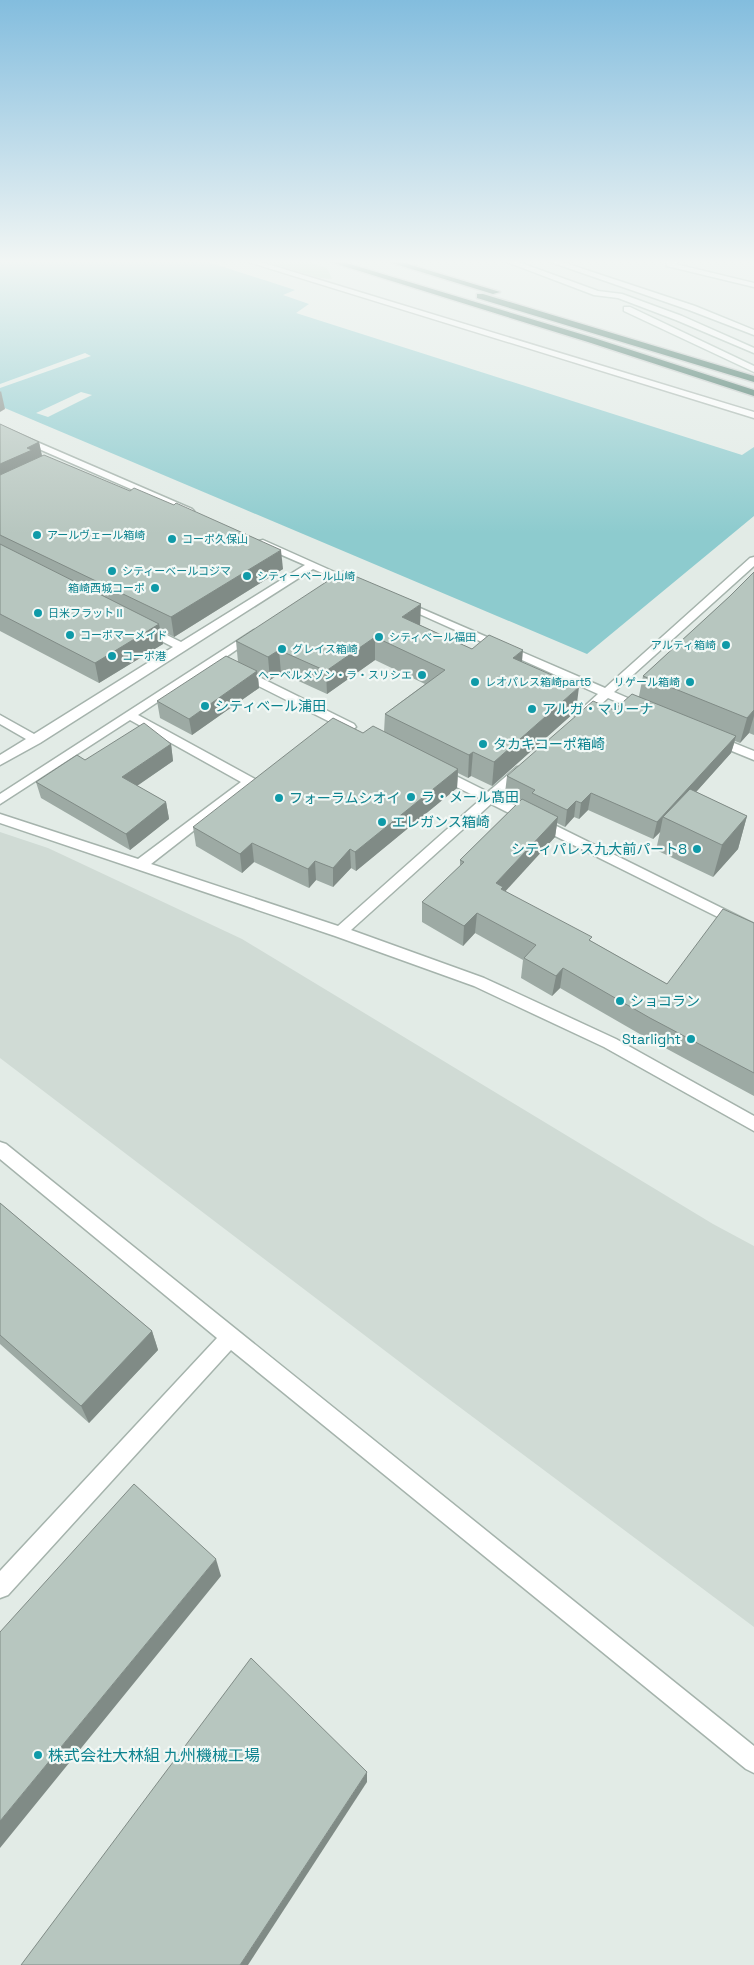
<svg xmlns="http://www.w3.org/2000/svg" width="754" height="1965" viewBox="0 0 754 1965" font-family="'Space Grotesk','Noto Sans JP',sans-serif">
  <style>
    .built { fill: #d0dbd5 }
    .green { fill: #bcdcc1 }
    .water { fill: #8dcbce }
    .pier { fill: #e2ebe6 }
    .lines { fill: none; stroke-linecap: round; stroke-linejoin: round }
    .street-casing { stroke: #a5b3ac; stroke-width: 3 }
    .secondary-casing { stroke: #a1b7ad; stroke-width: 3 }
    .highway-casing { stroke: #c1c8c6; stroke-width: 3 }
    .street { fill: #fff; fill-rule: evenodd }
    .secondary { fill: #fff; fill-rule: evenodd }
    .highway { fill: #306655; fill-rule: evenodd }
    .wall { fill: #9daaa4 }
    .shaded-wall { fill: #808b86 }
    .building { fill: #b7c6bf; stroke: #808b86 }
    .culture-dot { fill: #0f9aa8; stroke: #f2f8f5; stroke-width: 2 }
    .labels { text-anchor: middle; dominant-baseline: central; stroke-width: 4.5; stroke-linejoin: round; paint-order: stroke }
    .far-culture-label { font-size: 11px; fill: #0d838f; stroke: #f2f8f5; text-anchor: start }
    .culture-label { font-size: 14px; fill: #0d838f; stroke: #f2f8f5; text-anchor: start }
    .near-culture-label { font-size: 16px; fill: #0d838f; stroke: #f2f8f5; text-anchor: start }
  </style>
  <rect width="100%" height="100%" fill="#e2ebe6"/>
  <!-- built -->
  <polygon class="built" points="0,832 48,848 242,939 713,1224 754,1246 754,1627 434,1388 0,1058"/>
  <!-- green -->
  <polygon class="green" points="257,259 299,259 327,268 332,279 320,278"/>
  <!-- water -->
  <polygon class="water" points="0,259 199,259 295,290 283,295 309,304 296,313 742,455 754,447 754,516 587,654 0,406"/>
  <!-- pier -->
  <g class="pier">
    <polygon points="85,353 91,356 0,388 0,384"/>
    <polygon points="81,392 92,395 48,417 36,413"/>
  </g>
  <g class="lines">
    <defs>
      <g id="street">
        <polygon points="239,259 251,259 754,412 754,418"/>
        <polygon points="672,259 681,259 673,266 667,266 667,262"/>
        <polygon points="0,426 192,509 194,511 192,513 186,513 0,432"/>
        <polygon points="263,540 359,583 358,585 350,585 313,569 40,743 0,765 0,755 26,739 0,724 0,715 34,734 173,647 140,630 138,628 140,626 148,626 181,642 305,565 259,545 259,541"/>
        <polygon points="754,557 754,566 614,692 646,706 648,709 646,712 642,713 608,698 585,719 577,719 575,716 577,713 598,694 397,604 398,602 406,602 605,688 750,558"/>
        <polygon points="254,630 258,631 260,633 258,635 223,659 354,724 356,727 350,731 346,730 215,664 138,715 255,779 256,782 151,864 338,926 481,799 434,776 433,773 434,770 444,770 488,792 517,767 525,767 527,770 525,773 498,797 754,924 754,935 491,804 351,930 484,978 616,1039 754,1116 754,1131 604,1047 474,986 335,936 0,823 0,814 138,859 241,782 130,720 0,804 0,794"/>
        <polygon points="714,735 754,751 754,760 710,742 708,739 710,736"/>
        <polygon points="0,1142 6,1144 754,1746 754,1773 746,1769 231,1350 8,1595 0,1598 0,1571 217,1338 0,1159"/>
      </g>
      <g id="secondary">
        <polygon points="499,259 510,259 598,291 622,294 682,316 754,348 754,353 676,320 618,298 594,295"/>
        <polygon points="542,259 553,259 695,306 754,330 754,335 689,310"/>
        <polygon points="667,262 754,283 754,287 667,266"/>
        <polygon points="624,307 630,307 754,366 754,372 624,311"/>
      </g>
      <g id="highway">
        <polygon points="321,259 333,259 594,338 754,390 754,396 588,342"/>
        <polygon points="379,259 391,259 500,292 493,294"/>
        <polygon points="477,294 483,294 754,376 754,382 477,298"/>
      </g>
    </defs>
    <!-- street casing -->
    <use href="#street" class="street-casing"/>
    <!-- secondary casing -->
    <use href="#secondary" class="secondary-casing"/>
    <!-- highway casing -->
    <use href="#highway" class="highway-casing"/>
    <!-- street -->
    <use href="#street" class="street"/>
    <!-- secondary -->
    <use href="#secondary" class="secondary"/>
    <!-- highway -->
    <use href="#highway" class="highway"/>
  </g>
  <!-- wall -->
  <g class="wall">
    <polygon points="0,424 39,442 42,456 283,569 174,637 160,630 163,644 99,683 0,631"/>
    <polygon points="754,572 754,735 749,733 740,743 735,741 731,753 696,792 747,816 738,849 713,877 656,850 660,832 653,839 588,810 579,819 574,817 565,827 557,823 555,837 505,891 591,941 667,984 754,923 754,1096 645,1037 560,988 552,996 521,978 523,960 475,933 463,946 422,922 422,902 460,866 460,860 521,800 505,793 507,776 614,710 639,696 643,676 730,596"/>
    <polygon points="420,625 472,649 522,662 576,711 492,786 471,776 468,778 458,773 457,788 356,871 351,868 333,887 316,880 309,888 254,862 242,873 196,846 193,827 363,733 384,732 385,714 425,684 375,660 327,694 281,673 270,680 258,674 259,688 192,735 160,718 157,701 238,662 236,641"/>
    <polygon points="171,744 173,761 137,786 166,802 169,819 130,850 41,798 36,782 85,760"/>
    <polygon points="0,1203 152,1331 158,1350 89,1423 0,1344"/>
  </g>
  <!-- shaded-wall -->
  <g class="shaded-wall">
    <polygon points="1,391 5,409 0,412 0,392"/>
    <polygon points="39,442 43,461 0,485 0,464 27,448"/>
    <polygon points="281,550 283,569 174,637 171,617"/>
    <polygon points="421,604 420,627 402,617"/>
    <polygon points="159,624 163,644 99,683 95,663"/>
    <polygon points="375,637 375,660 327,694 326,671"/>
    <polygon points="279,650 281,673 270,680 268,657"/>
    <polygon points="523,650 521,673 513,658"/>
    <polygon points="257,671 259,688 192,735 189,719"/>
    <polygon points="579,687 576,711 492,786 494,762"/>
    <polygon points="754,710 754,716 749,733 740,743 747,718"/>
    <polygon points="736,736 731,753 670,821 663,817 660,832 653,839 657,822"/>
    <polygon points="171,744 173,761 125,794 122,777"/>
    <polygon points="473,752 471,776 468,778 469,755"/>
    <polygon points="458,769 457,788 356,871 355,852"/>
    <polygon points="591,793 588,810 579,819 581,803"/>
    <polygon points="576,801 574,817 565,827 567,810"/>
    <polygon points="166,802 169,819 130,850 126,834"/>
    <polygon points="747,816 738,849 713,877 722,845"/>
    <polygon points="558,817 555,837 502,895 496,883"/>
    <polygon points="252,843 254,862 242,873 240,854"/>
    <polygon points="350,849 351,868 333,887 333,868"/>
    <polygon points="315,861 316,880 309,888 308,869"/>
    <polygon points="477,913 475,933 463,946 464,926"/>
    <polygon points="563,968 560,988 552,996 556,976"/>
    <polygon points="152,1331 158,1350 89,1423 81,1406"/>
    <polygon points="216,1559 221,1576 0,1848 0,1821"/>
    <polygon points="367,1772 367,1782 248,1965 240,1965"/>
  </g>
  <!-- building -->
  <g class="building">
    <polygon points="0,424 39,442 27,448 32,450 0,464"/>
    <polygon points="44,455 130,491 134,488 174,505 176,503 281,550 171,617 0,535 0,475"/>
    <polygon points="0,544 159,624 95,663 0,614"/>
    <polygon points="343,571 421,604 402,617 472,649 489,635 523,650 513,658 579,687 494,762 473,752 469,755 385,714 445,670 375,637 326,671 279,650 268,657 236,641"/>
    <polygon points="754,572 754,710 747,718 643,676 730,596"/>
    <polygon points="226,656 257,671 189,719 157,701"/>
    <polygon points="632,694 736,736 657,822 591,793 581,803 576,801 567,810 532,793 535,790 507,776 593,701 614,710"/>
    <polygon points="333,718 363,733 373,726 458,769 355,852 350,849 333,868 315,861 308,869 252,843 240,854 193,827"/>
    <polygon points="144,723 171,744 122,777 166,802 126,834 36,782 77,755 85,760"/>
    <polygon points="690,789 747,816 722,845 663,817"/>
    <polygon points="522,799 558,817 496,883 503,887 501,889 592,937 589,940 667,984 723,909 754,923 754,1073 650,1018 563,968 556,976 524,958 536,945 477,913 464,926 422,902 464,862 460,860"/>
    <polygon points="0,1203 152,1331 81,1406 0,1335"/>
    <polygon points="134,1484 216,1559 0,1821 0,1632"/>
    <polygon points="251,1658 367,1772 240,1965 21,1965"/>
  </g>
  <!-- sky -->
  <linearGradient id="sky" x2="0" y2="1"><stop stop-color="#83bdde"/><stop offset="0.49" stop-color="#f2f6f4"/><stop offset="1" stop-color="#f2f6f4" stop-opacity="0"/></linearGradient>
  <rect width="754" height="534" fill="url(#sky)"/>
  <!-- markers -->
  <g class="culture-dot">
    <circle cx="37" cy="535" r="5"/>
    <circle cx="172" cy="539" r="5"/>
    <circle cx="112" cy="571" r="5"/>
    <circle cx="247" cy="576" r="5"/>
    <circle cx="155" cy="588" r="5"/>
    <circle cx="38" cy="613" r="5"/>
    <circle cx="70" cy="635" r="5"/>
    <circle cx="379" cy="637" r="5"/>
    <circle cx="726" cy="645" r="5"/>
    <circle cx="282" cy="649" r="5"/>
    <circle cx="112" cy="656" r="5"/>
    <circle cx="422" cy="675" r="5"/>
    <circle cx="475" cy="682" r="5"/>
    <circle cx="690" cy="682" r="5"/>
    <circle cx="205" cy="706" r="5"/>
    <circle cx="532" cy="709" r="5"/>
    <circle cx="483" cy="744" r="5"/>
    <circle cx="411" cy="797" r="5"/>
    <circle cx="279" cy="798" r="5"/>
    <circle cx="382" cy="822" r="5"/>
    <circle cx="697" cy="849" r="5"/>
    <circle cx="620" cy="1001" r="5"/>
    <circle cx="691" cy="1039" r="5"/>
    <circle cx="38" cy="1755" r="5"/>
  </g>
  <g class="labels">
    <!-- far-culture labels -->
    <g class="far-culture-label">
      <text x="47" y="535">アールヴェール箱崎</text>
      <text x="182" y="539">コーポ久保山</text>
      <text x="122" y="571">シティーベールコジマ</text>
      <text x="257" y="576">シティーベール山崎</text>
      <text x="145" y="588" text-anchor="end">箱崎西城コーポ</text>
      <text x="48" y="613">日米フラットⅡ</text>
      <text x="80" y="635">コーポマーメイド</text>
      <text x="389" y="637">シティベール福田</text>
      <text x="716" y="645" text-anchor="end">アルティ箱崎</text>
      <text x="292" y="649">グレイス箱崎</text>
      <text x="122" y="656">コーポ港</text>
      <text x="412" y="675" text-anchor="end">ヘーベルメゾン・ラ・スリシエ</text>
      <text x="485" y="682">レオパレス箱崎part5</text>
      <text x="680" y="682" text-anchor="end">リゲール箱崎</text>
    </g>
    <!-- culture labels -->
    <g class="culture-label">
      <text x="215" y="706">シティベール浦田</text>
      <text x="542" y="709">アルガ・マリーナ</text>
      <text x="493" y="744">タカキコーポ箱崎</text>
      <text x="421" y="797">ラ・メール髙田</text>
      <text x="289" y="798">フォーラムシオイ</text>
      <text x="392" y="822">エレガンス箱崎</text>
      <text x="687" y="849" text-anchor="end">シティパレス九大前パート8</text>
      <text x="630" y="1001">ショコラン</text>
      <text x="681" y="1039" text-anchor="end">Starlight</text>
    </g>
    <!-- near-culture labels -->
    <g class="near-culture-label">
      <text x="48" y="1755">株式会社大林組 九州機械工場</text>
    </g>
  </g>
</svg>
